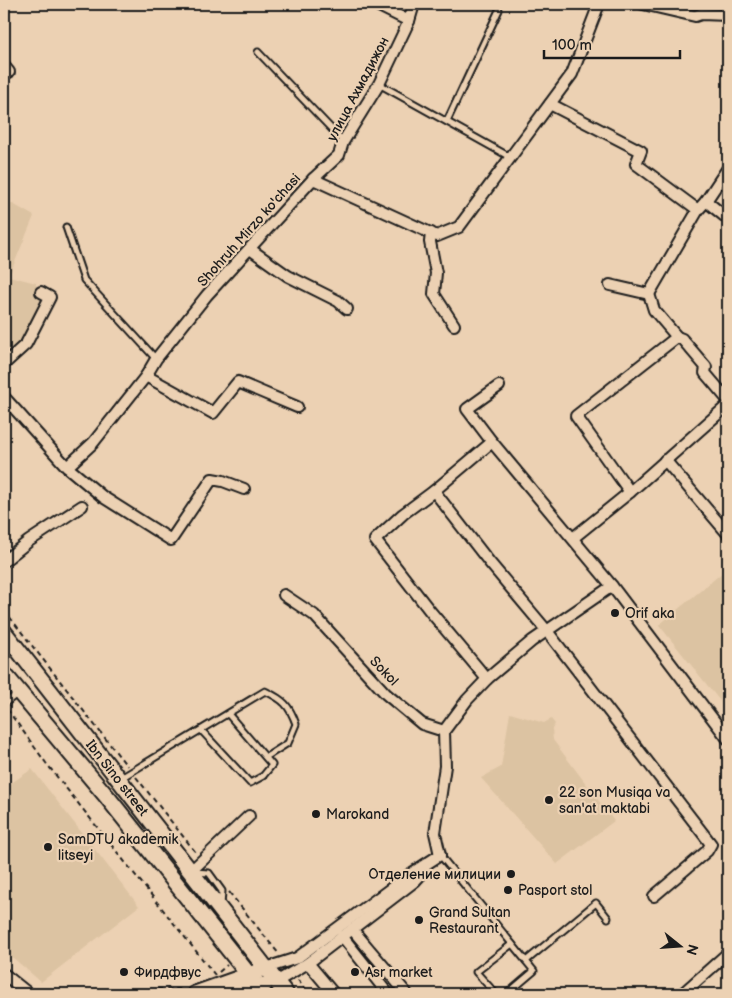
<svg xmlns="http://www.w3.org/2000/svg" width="732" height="998" viewBox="0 0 732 998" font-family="'Balsamiq Sans',sans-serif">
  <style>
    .built { fill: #dcc3a2 }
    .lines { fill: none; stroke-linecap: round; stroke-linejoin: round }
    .service-casing { stroke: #1c1c1c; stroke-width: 9 }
    .minor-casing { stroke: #1c1c1c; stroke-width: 14 }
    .primary-casing { stroke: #1c1c1c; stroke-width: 19 }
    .path { stroke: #1c1c1c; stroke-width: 2; stroke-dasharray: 5 4; stroke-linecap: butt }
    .service { stroke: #ecd1b3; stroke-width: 5 }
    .minor { stroke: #ecd1b3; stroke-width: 10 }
    .primary { stroke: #ecd1b3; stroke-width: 15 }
    .poi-dot { fill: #1c1c1c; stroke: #ecd1b3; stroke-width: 2 }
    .labels { text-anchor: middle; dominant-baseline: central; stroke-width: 4.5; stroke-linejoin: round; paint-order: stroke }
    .street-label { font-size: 14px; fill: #1c1c1c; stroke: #ecd1b3 }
    .poi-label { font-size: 14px; fill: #1c1c1c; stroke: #ecd1b3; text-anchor: start }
  </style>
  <rect width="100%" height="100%" fill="#ecd1b3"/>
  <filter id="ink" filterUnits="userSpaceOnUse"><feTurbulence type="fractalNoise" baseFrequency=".02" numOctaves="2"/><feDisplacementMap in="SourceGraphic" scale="10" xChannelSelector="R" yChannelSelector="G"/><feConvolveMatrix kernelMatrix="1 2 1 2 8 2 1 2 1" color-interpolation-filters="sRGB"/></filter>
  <g filter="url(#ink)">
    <!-- built -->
    <g class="built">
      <polygon points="11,203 34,216 9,276 36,283 36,290 50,297 25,346 4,364 4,210"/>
      <polygon points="728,568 728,711 659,625"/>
      <polygon points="510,713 544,723 551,719 555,724 552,729 553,740 614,821 557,864 481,778 501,767"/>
      <polygon points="32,769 139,906 41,982 4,950 4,788"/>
    </g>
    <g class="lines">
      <defs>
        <g id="service">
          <polyline points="258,52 343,141"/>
          <polyline points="379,84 510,157"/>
          <polyline points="447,121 499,10"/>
          <polyline points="66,227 84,280 156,359"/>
          <polyline points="4,704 17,694"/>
          <polyline points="201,730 250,783 263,776 272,765 228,714"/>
          <path d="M 121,778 L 265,691 C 284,700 289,705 296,724 L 288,743 L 266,757"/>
          <polyline points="440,855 534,971 507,994"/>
          <polyline points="194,872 209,873 222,891 221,906"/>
          <polyline points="526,961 596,903 608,918"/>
          <polyline points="496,994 476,972 512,944"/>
        </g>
        <g id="minor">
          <polyline points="375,4 409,21"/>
          <polyline points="643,4 695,16 701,14 728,15"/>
          <polyline points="4,66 9,72"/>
          <polyline points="550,104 641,151 636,164 698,210 649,294 610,285"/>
          <polyline points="313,179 339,155 343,142 379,84 409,21 414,4"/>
          <polyline points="706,201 728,219"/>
          <polyline points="698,210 706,201 728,168"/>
          <polyline points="431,233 430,242 436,273 434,294 454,325"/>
          <polyline points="250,249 288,276 338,301 347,309"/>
          <polyline points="677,337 682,339 706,367 705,373 728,400"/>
          <polyline points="4,364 26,344 47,303 50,297 41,292"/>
          <polyline points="146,376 213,413 238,382 297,407"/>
          <polyline points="4,397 67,467 93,443 146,376 156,359 207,295 313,179 437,236 459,227 572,74 599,4"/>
          <polyline points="492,442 434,491 490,563 547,631 711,844 707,851 654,896"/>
          <polyline points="665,460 728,534"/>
          <polyline points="67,467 103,497 171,540 212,479 223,481 244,489"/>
          <polyline points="434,491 403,514 375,540 430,611 487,679"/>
          <polyline points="630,492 576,416 677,337 654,310 649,294"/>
          <polyline points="573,538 630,492 728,405"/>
          <polyline points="4,561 29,541 82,506"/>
          <polyline points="612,586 728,739"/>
          <polyline points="284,595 314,615 386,694 422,724 444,731"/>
          <polyline points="440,855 435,833 445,766 444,731 467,700 487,679 532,641 612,586 492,442 467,409 499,386"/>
          <polyline points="190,872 249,816"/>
          <polyline points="352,929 407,994"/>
          <polyline points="342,936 388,994"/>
          <polyline points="308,963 334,994"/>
          <polyline points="266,968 297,958 409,875 440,855"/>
          <polyline points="4,974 29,994"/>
          <polyline points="276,982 308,963 415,881 425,870"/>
          <polyline points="682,994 728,953"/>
        </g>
        <g id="primary">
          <polyline points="4,632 286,994"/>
          <polyline points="4,674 108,798 249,975 260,994"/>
          <polyline points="195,994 257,972"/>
          <polyline points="231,994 264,985"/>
        </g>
      </defs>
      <!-- service casing -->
      <use href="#service" class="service-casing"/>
      <!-- minor casing -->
      <use href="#minor" class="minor-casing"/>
      <!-- primary casing -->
      <use href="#primary" class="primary-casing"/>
      <!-- path -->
      <g class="path">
        <polyline points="4,610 127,766"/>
        <polyline points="7,709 46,763 215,975"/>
        <polyline points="136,777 197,854"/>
        <polyline points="229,892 279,954"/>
        <polyline points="219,972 227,965"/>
        <polyline points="298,980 309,994"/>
        <polyline points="140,994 157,989 184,989"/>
      </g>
      <!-- service -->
      <use href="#service" class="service"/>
      <!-- minor -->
      <use href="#minor" class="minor"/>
      <!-- primary -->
      <use href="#primary" class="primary"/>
    </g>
  </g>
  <!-- markers -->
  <g class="poi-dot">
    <circle cx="615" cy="613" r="5"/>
    <circle cx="549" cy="800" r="5"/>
    <circle cx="316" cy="814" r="5"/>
    <circle cx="48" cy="847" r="5"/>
    <circle cx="511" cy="874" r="5"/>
    <circle cx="508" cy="890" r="5"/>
    <circle cx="419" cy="920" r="5"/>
    <circle cx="124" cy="972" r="5"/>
    <circle cx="355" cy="972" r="5"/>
  </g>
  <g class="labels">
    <!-- street labels -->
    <g class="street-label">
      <text transform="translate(358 89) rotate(-62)">улица Ахмадижон</text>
      <text transform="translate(249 230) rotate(-48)">Shohruh Mirzo ko'chasi</text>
      <text transform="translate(384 671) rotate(46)">Sokol</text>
      <text transform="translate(117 778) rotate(52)">Ibn Sino street</text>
    </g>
    <!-- poi labels -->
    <g class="poi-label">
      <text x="625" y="613">Orif aka</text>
      <text x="559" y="792">22 son Musiqa va<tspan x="559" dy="16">san'at maktabi</tspan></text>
      <text x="326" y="814">Marokand</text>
      <text x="58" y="839">SamDTU akademik<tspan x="58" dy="16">litseyi</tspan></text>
      <text x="501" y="874" text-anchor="end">Отделение милиции</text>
      <text x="518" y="890">Pasport stol</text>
      <text x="429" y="912">Grand Sultan<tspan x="429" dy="16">Restaurant</tspan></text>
      <text x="134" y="972">Фирдфвус</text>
      <text x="365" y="972">Asr market</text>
    </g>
  </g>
  <!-- margin -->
  <rect width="732" height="998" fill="none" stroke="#ecd1b3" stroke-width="20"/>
  <rect x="10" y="10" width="712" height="978" fill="none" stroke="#1c1c1c" stroke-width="2" filter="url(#ink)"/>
  <!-- north arrow -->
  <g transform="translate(680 946) rotate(107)" stroke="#ecd1b3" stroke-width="4" paint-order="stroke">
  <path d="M0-4L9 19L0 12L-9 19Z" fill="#1c1c1c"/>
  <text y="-8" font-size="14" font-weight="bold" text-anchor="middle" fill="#1c1c1c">N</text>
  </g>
  <!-- scale -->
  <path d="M544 50v8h136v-8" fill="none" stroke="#1c1c1c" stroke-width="2.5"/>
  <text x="552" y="50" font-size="15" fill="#1c1c1c" stroke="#ecd1b3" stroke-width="4" paint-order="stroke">100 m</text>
</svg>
